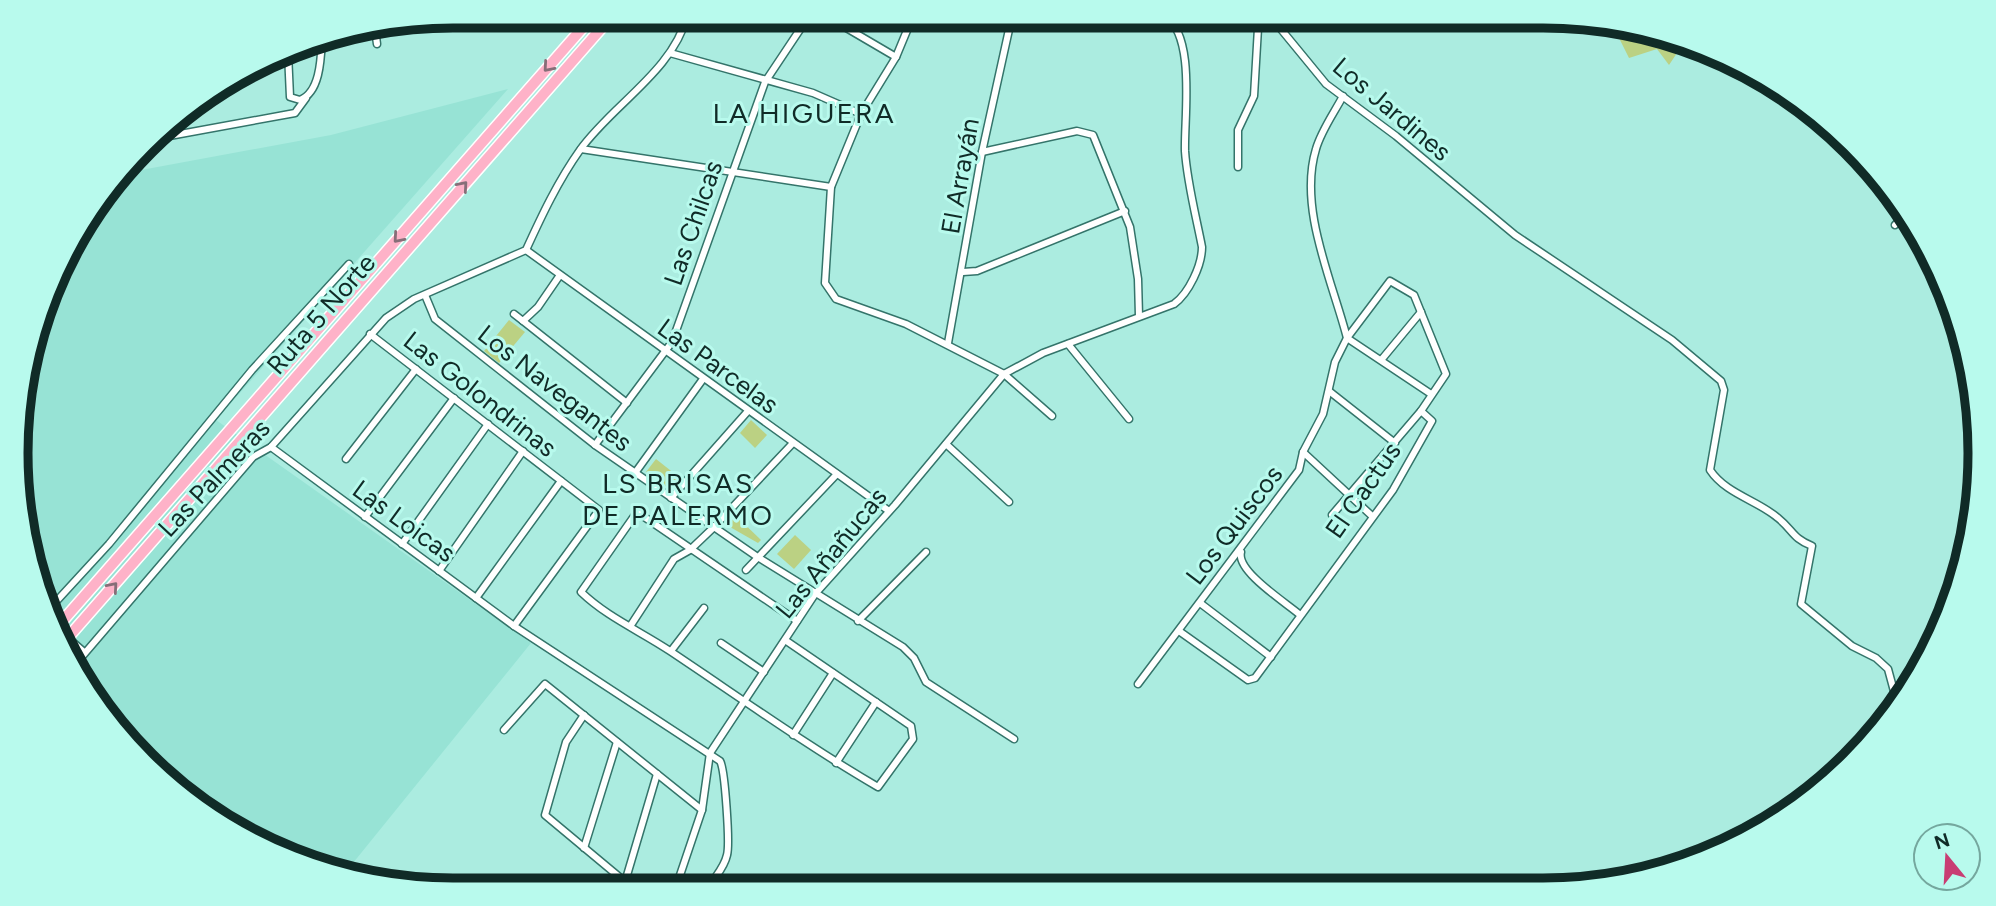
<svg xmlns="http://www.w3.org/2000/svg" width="1996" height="906" viewBox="0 0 1996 906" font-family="Figtree,sans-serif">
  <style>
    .built { fill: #97e3d5 }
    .green { fill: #bbd183 }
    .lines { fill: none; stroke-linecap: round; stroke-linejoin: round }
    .minor-casing { stroke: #34746a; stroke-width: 9 }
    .trunk-casing { stroke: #fff; stroke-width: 13 }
    .minor { stroke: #fff; stroke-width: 6 }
    .trunk { stroke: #feb2c8; stroke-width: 10 }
    .oneway { stroke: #876e78 }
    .labels { text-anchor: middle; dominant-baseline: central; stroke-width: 6; stroke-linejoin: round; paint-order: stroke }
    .street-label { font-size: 26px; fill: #102b27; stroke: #b8faed }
    .neighbourhood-label { font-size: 28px; letter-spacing: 2px; fill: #102b27; stroke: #b8faed }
    .rim { fill: none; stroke: #102b27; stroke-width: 9 }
  </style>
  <rect width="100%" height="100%" fill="#abece0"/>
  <!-- built -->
  <polygon class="built" points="508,89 216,420 531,643 353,863 365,873 286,857 164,781 74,671 20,510 24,368 75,234 125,173 331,135"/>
  <!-- green -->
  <g class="green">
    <polygon points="1615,30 1671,41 1668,48 1677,53 1669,65 1657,49 1629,58"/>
    <polygon points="509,320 525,332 499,363 484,351"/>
    <polygon points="751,420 767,435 755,448 740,433"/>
    <polygon points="656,459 680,478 671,490 646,472"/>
    <polygon points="733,513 761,540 758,543 723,523"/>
    <polygon points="795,535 811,550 794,569 777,554"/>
  </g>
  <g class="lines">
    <defs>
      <g id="minor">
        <polyline points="826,16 896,57"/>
        <polyline points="913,16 896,57 861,114 831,187 825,283 836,299 906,324 1004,374 1052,416"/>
        <path d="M 1265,16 L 1280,28 L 1326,84 L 1396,136 L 1515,235 L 1672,340 L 1721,381 L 1724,390 L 1710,470 C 1726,494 1757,500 1778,518 C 1793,530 1792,538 1812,546 L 1801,604 L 1852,646 L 1876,658 L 1888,669 L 1898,706"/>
        <polyline points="1280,28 1305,16"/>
        <polyline points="375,29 377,44"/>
        <path d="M 288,53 L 290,97 L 300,100 C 321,92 321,56 322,37"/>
        <polyline points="670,53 813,93 861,114"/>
        <polyline points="1719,58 1720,55"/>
        <polyline points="153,139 295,113 306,98"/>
        <polyline points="581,149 831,187"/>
        <polyline points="982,152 1077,131 1093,135 1130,227 1138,279 1139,316"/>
        <polyline points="1238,167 1238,130 1254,96 1258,28 1266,17"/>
        <polyline points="1895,225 1902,218"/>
        <polyline points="526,250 889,511"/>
        <polyline points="963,272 977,271 1125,211"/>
        <polyline points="425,295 435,319 595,445 756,556 903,647 914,658 926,682 1014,739"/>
        <polyline points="514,314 523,321 538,307 560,275"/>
        <polyline points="523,321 627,403"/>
        <polyline points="370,334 599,510 514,626"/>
        <polyline points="948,343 982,152 1012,16"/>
        <polyline points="1068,344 1129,419"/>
        <polyline points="1382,359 1421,312"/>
        <polyline points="1329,391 1395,443"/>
        <polyline points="946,444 1009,502"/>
        <polyline points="595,445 672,342 765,82 809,16"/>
        <path d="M 271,447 L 514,626 L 720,761 C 725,769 730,844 727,855 C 724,869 714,877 708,889"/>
        <polyline points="1303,452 1372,516"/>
        <polyline points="346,459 416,369"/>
        <polyline points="635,473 703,379"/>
        <polyline points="671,498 748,411"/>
        <polyline points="1332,515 1421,411"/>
        <polyline points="365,517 454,398"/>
        <polyline points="402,544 488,424"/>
        <path d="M 1241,552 C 1236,571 1285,602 1299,614"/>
        <polyline points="746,570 837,474"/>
        <polyline points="439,571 523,451"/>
        <polyline points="476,598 561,481"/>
        <polyline points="1200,603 1271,657"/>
        <polyline points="52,606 109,544 252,370 349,264"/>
        <polyline points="858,621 926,552"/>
        <polyline points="631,625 674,559 690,550 713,528 793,443"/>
        <polyline points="1179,631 1248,680 1255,678 1393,490 1432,421 1421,411 1446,374 1414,295 1390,281 1347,338 1431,394"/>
        <polyline points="61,632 84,652"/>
        <path d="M 785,640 L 911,726 L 913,739 L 878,787 C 806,745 739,697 670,651 C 640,631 607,617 581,592 L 637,512 L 797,621"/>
        <polyline points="721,643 764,672"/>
        <polyline points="671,651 704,608"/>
        <path d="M 73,667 L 253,457 L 271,447 L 386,318 L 414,299 L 526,250 C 542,215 558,181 580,150 C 612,105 673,71 687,16"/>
        <path d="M 1138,684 L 1299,470 L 1303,452 L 1323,414 L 1335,362 L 1347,338 C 1332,280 1298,208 1316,149 C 1321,131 1334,113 1343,96"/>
        <polyline points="584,715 566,742 545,815 635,890"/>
        <polyline points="504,730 545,684 702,810"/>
        <polyline points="793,735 833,673"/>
        <polyline points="836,763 876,702"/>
        <polyline points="584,848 617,742"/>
        <polyline points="625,882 657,774"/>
        <path d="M 675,890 L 702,810 L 710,753 L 815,594 L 895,505 L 1004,374 L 1043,353 L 1174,304 C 1189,293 1202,265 1202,247 C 1196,216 1187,182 1185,151 C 1184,117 1196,36 1165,16"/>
      </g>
      <g id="trunk">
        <polyline points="59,625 593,16"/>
        <polyline points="64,642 612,16"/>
      </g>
    </defs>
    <!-- minor casing -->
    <use href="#minor" class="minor-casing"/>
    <!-- trunk casing -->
    <use href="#trunk" class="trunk-casing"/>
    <!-- minor -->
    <use href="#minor" class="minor"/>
    <!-- trunk -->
    <use href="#trunk" class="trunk"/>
  </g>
  <!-- one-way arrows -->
  <defs><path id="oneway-chevron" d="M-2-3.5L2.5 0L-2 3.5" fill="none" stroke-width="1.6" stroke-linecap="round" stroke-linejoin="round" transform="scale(1.75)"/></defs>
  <g class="oneway">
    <use href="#oneway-chevron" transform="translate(548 67) rotate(131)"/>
    <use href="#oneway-chevron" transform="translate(463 186) rotate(-49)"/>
    <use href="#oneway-chevron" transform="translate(398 238) rotate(131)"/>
    <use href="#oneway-chevron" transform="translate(113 587) rotate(-49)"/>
  </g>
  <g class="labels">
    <!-- street labels -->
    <g class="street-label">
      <text transform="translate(1392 109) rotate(40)">Los Jardines</text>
      <text transform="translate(960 176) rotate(-80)">El Arrayán</text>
      <text transform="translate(693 223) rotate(-71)">Las Chilcas</text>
      <text transform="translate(321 314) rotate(-49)">Ruta 5 Norte</text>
      <text transform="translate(718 366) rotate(36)">Las Parcelas</text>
      <text transform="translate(555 388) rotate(38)">Los Navegantes</text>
      <text transform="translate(480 394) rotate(38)">Las Golondrinas</text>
      <text transform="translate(214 478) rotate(-47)">Las Palmeras</text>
      <text transform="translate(1363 490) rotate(-55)">El Cactus</text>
      <text transform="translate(404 521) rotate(36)">Las Loicas</text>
      <text transform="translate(1234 525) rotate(-53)">Los Quiscos</text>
      <text transform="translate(831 553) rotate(-51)">Las Añañucas</text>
    </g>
    <!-- neighbourhood labels -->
    <g class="neighbourhood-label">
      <text x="804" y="113">LA HIGUERA</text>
      <text x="678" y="483">LS BRISAS<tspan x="678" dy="32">DE PALERMO</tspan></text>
    </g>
  </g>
  <!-- crop -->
  <path d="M0 0H1996V906H0ZM453 28H1543A425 425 0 0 1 1968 453V453A425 425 0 0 1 1543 878H453A425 425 0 0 1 28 453V453A425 425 0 0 1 453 28Z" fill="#b8faed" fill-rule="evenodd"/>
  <path class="rim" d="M453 28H1543A425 425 0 0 1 1968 453V453A425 425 0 0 1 1543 878H453A425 425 0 0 1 28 453V453A425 425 0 0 1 453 28Z"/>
  <!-- north arrow -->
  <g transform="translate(1947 857) rotate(342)"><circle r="33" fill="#b8faed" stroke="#75a79e" stroke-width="2"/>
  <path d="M0-5L12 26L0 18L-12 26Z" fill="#c83d73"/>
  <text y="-10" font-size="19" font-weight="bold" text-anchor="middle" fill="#102b27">N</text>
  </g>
</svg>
